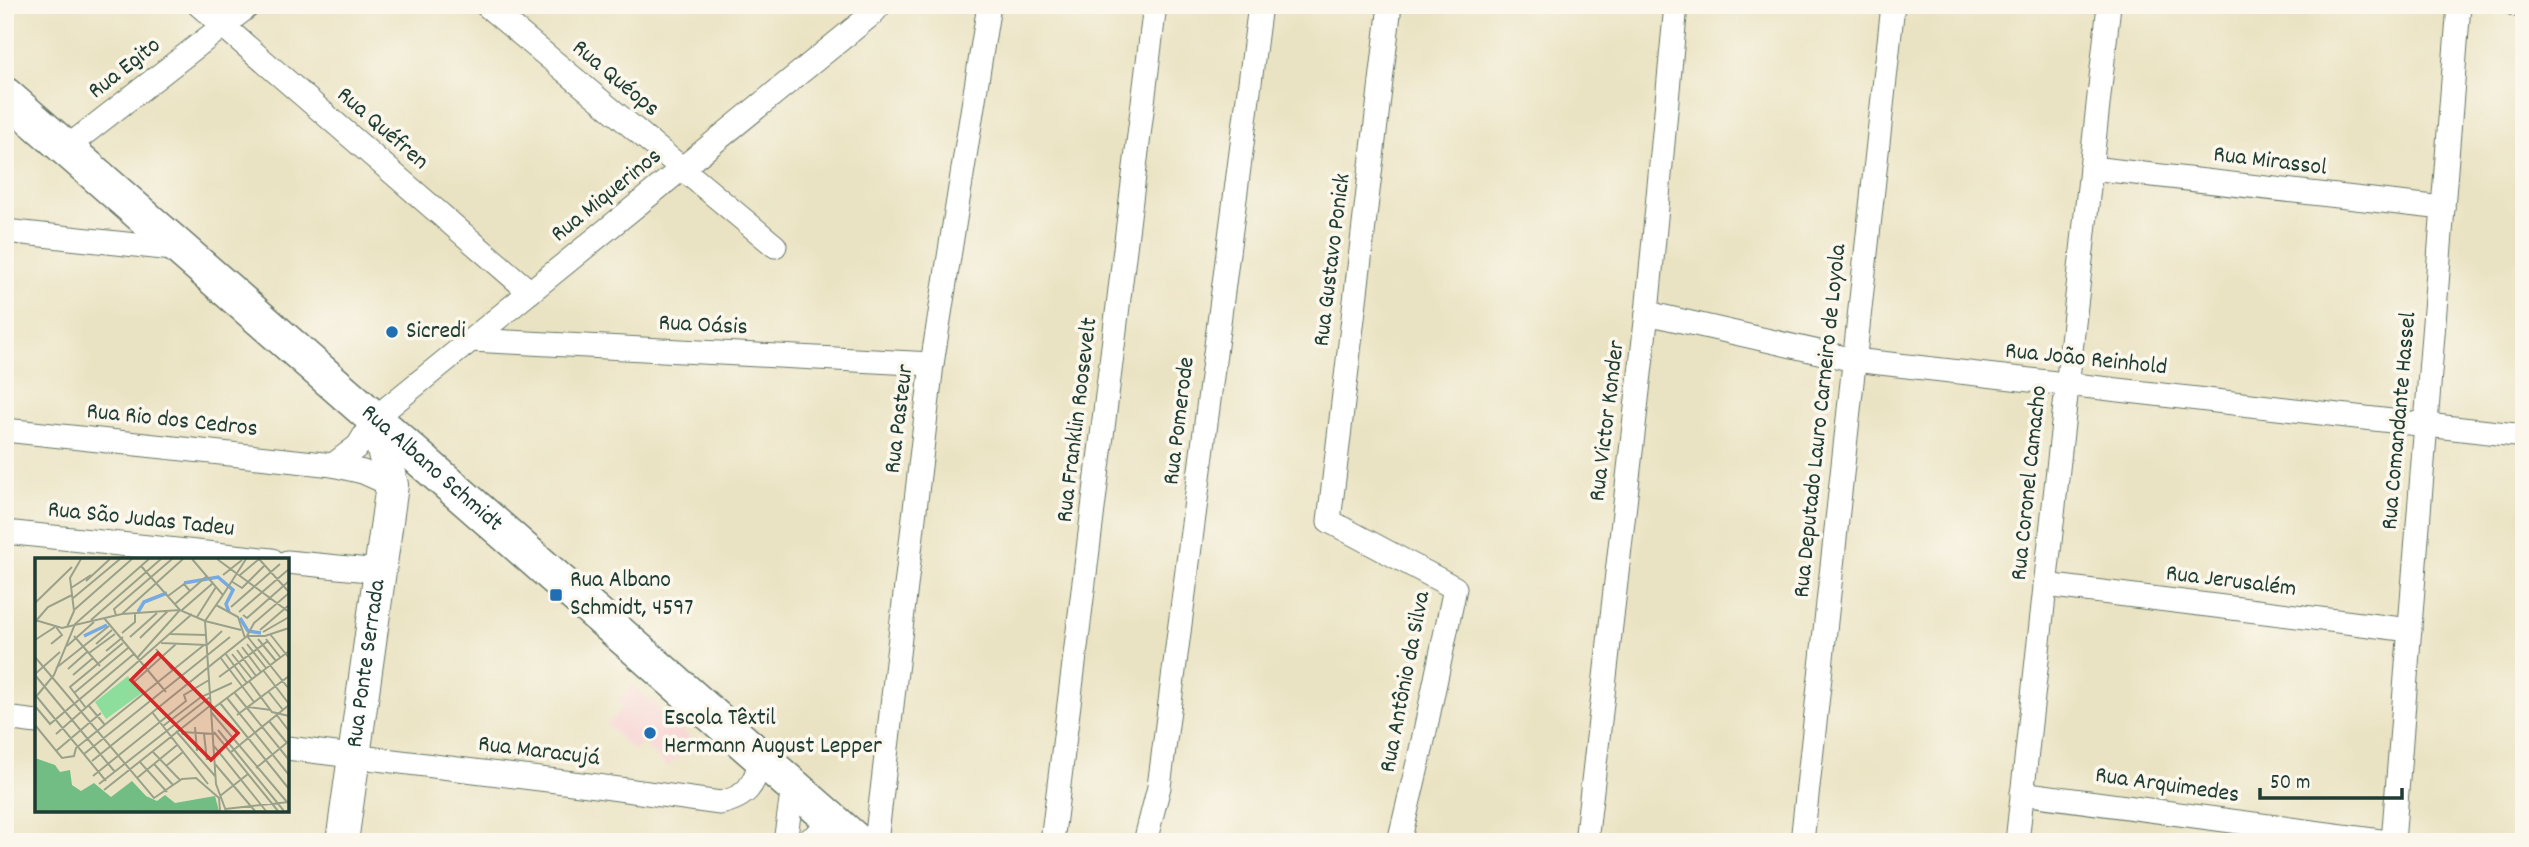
<svg xmlns="http://www.w3.org/2000/svg" width="2529" height="847" viewBox="0 0 2529 847" font-family="Dekko,sans-serif">
  <style>
    .built { fill: #f7cfd1 }
    .lines { fill: none; stroke-linecap: round; stroke-linejoin: round }
    .street-casing { stroke: #676; stroke-width: 25 }
    .secondary-casing { stroke: #676; stroke-width: 34 }
    .primary-casing { stroke: #676; stroke-width: 38 }
    .street { stroke: #fff; stroke-width: 23 }
    .secondary { stroke: #fff; stroke-width: 32 }
    .primary { stroke: #fff; stroke-width: 35 }
    .poi-dot { fill: #1f6fb2; stroke: #fbf7ec; stroke-width: 2.5 }
    .labels { text-anchor: middle; dominant-baseline: central; stroke-width: 7; stroke-linejoin: round; paint-order: stroke }
    .street-label { font-size: 24px; fill: #1f3d34; stroke: #fbf7ec }
    .poi-label { font-size: 24px; fill: #1f3d34; stroke: #fbf7ec; text-anchor: start }
    .inset-river { fill: none; stroke: #75aae3; stroke-width: 3.5 }
    .inset-road { fill: none; stroke: #99a18a; stroke-width: 2 }
    .view { fill: #d62828; fill-opacity: 0.15; stroke: #d62828; stroke-width: 3.5 }
    .inset-edge { fill: none; stroke: #1f3d34; stroke-width: 3.5 }
  </style>
  <rect width="100%" height="100%" fill="#fbf7ec"/>
  <filter id="ink" filterUnits="userSpaceOnUse"><feTurbulence type="fractalNoise" baseFrequency=".0143" numOctaves="2"/><feDisplacementMap in="SourceGraphic" scale="14" xChannelSelector="R" yChannelSelector="G"/><feConvolveMatrix kernelMatrix="1 2 1 2 8 2 1 2 1" color-interpolation-filters="sRGB"/></filter>
  <filter id="wash" filterUnits="userSpaceOnUse"><feTurbulence type="fractalNoise" baseFrequency=".00686" numOctaves="4" result="noise"/><feDisplacementMap in="SourceGraphic" scale="28" xChannelSelector="R" yChannelSelector="G"/><feGaussianBlur stdDeviation="1.57" result="paint"/><feColorMatrix in="noise" values="0 0 0 0 0 0 0 0 0 0 0 0 0 0 0 0 0 1.4 0 .05"/><feComposite in="paint" operator="in"/></filter>
  <g filter="url(#wash)">
    <rect width="100%" height="100%" fill="#eae3c3"/>
    <!-- built -->
    <polygon class="built" points="632,685 693,741 668,767 642,743 634,751 607,725 624,707 618,700"/>
  </g>
  <g filter="url(#ink)">
    <g class="lines">
      <defs>
        <g id="street">
          <polyline points="199,5 530,292"/>
          <polyline points="486,5 775,246"/>
          <polyline points="1390,5 1329,521 1455,588 1421,750 1399,842"/>
          <polyline points="2516,5 2524,6"/>
          <polyline points="66,148 250,5"/>
          <polyline points="2091,168 2443,208"/>
          <polyline points="5,231 182,250"/>
          <polyline points="1647,313 1854,360 2524,436"/>
          <polyline points="471,340 932,364"/>
          <polyline points="5,430 333,465 363,472 392,485"/>
          <polyline points="333,465 358,446 375,418 872,14 880,5"/>
          <polyline points="5,532 272,560"/>
          <polyline points="287,562 379,571"/>
          <polyline points="2045,585 2410,630"/>
          <polyline points="5,718 37,722"/>
          <path d="M 287,748 L 597,786 L 720,803 C 747,797 754,786 761,759"/>
          <polyline points="2022,793 2388,842"/>
          <polyline points="785,842 793,787"/>
          <polyline points="806,842 822,831 838,825"/>
          <polyline points="876,842 932,364 989,5"/>
          <polyline points="1052,842 1155,5"/>
          <polyline points="1145,842 1159,787 1260,5"/>
          <polyline points="1586,842 1647,313 1676,5"/>
          <polyline points="1802,842 1893,5"/>
          <polyline points="2017,842 2109,5"/>
          <polyline points="2393,842 2459,5"/>
        </g>
        <g id="secondary">
          <path id="s1" d="M 342,842 L 392,485 L 375,418"/>
        </g>
        <g id="primary">
          <path id="s2" d="M 5,95 L 857,842"/>
        </g>
      </defs>
      <!-- street casing -->
      <use href="#street" class="street-casing"/>
      <!-- secondary casing -->
      <use href="#secondary" class="secondary-casing"/>
      <!-- primary casing -->
      <use href="#primary" class="primary-casing"/>
      <!-- street -->
      <use href="#street" class="street"/>
      <!-- secondary -->
      <use href="#secondary" class="secondary"/>
      <!-- primary -->
      <use href="#primary" class="primary"/>
    </g>
  </g>
  <!-- markers -->
  <g class="poi-dot">
    <circle cx="392" cy="332" r="7"/>
    <rect x="549" y="588" width="14" height="14" rx="3.5"/>
    <circle cx="650" cy="733" r="7"/>
  </g>
  <g class="labels">
    <!-- street labels -->
    <g class="street-label">
      <text transform="translate(125 69) rotate(-38)">Rua Egito</text>
      <text transform="translate(615 79) rotate(40)">Rua Quéops</text>
      <text transform="translate(382 129) rotate(41)">Rua Quéfren</text>
      <text transform="translate(2270 162) rotate(7)">Rua Mirassol</text>
      <text transform="translate(607 196) rotate(-39)">Rua Miquerinos</text>
      <text transform="translate(1333 260) rotate(-83)">Rua Gustavo Ponick</text>
      <text transform="translate(703 326) rotate(3)">Rua Oásis</text>
      <text transform="translate(2086 360) rotate(6)">Rua João Reinhold</text>
      <text transform="translate(900 419) rotate(-83)">Rua Pasteur</text>
      <text transform="translate(1078 420) rotate(-83)">Rua Franklin Roosevelt</text>
      <text transform="translate(172 421) rotate(6)">Rua Rio dos Cedros</text>
      <text transform="translate(1180 421) rotate(-83)">Rua Pomerode</text>
      <text transform="translate(1608 421) rotate(-83)">Rua Victor Konder</text>
      <text transform="translate(1821 421) rotate(-84)">Rua Deputado Lauro Carneiro de Loyola</text>
      <text transform="translate(2400 421) rotate(-85)">Rua Comandante Hassel</text>
      <text stroke="none"><textPath href="#s2" startOffset="567">Rua Albano Schmidt</textPath></text>
      <text transform="translate(2030 483) rotate(-84)">Rua Coronel Camacho</text>
      <text transform="translate(141 520) rotate(6)">Rua São Judas Tadeu</text>
      <text transform="translate(2231 582) rotate(7)">Rua Jerusalém</text>
      <text stroke="none"><textPath href="#s1" startOffset="180">Rua Ponte Serrada</textPath></text>
      <text transform="translate(1406 682) rotate(-79)">Rua Antônio da Silva</text>
      <text transform="translate(539 752) rotate(7)">Rua Maracujá</text>
      <text transform="translate(2167 786) rotate(8)">Rua Arquimedes</text>
    </g>
    <!-- poi labels -->
    <g class="poi-label">
      <text x="406" y="332">Sicredi</text>
      <text x="570" y="581">Rua Albano<tspan x="570" dy="28">Schmidt, 4597</tspan></text>
      <text x="664" y="719">Escola Têxtil<tspan x="664" dy="28">Hermann August Lepper</tspan></text>
    </g>
  </g>
  <!-- overview -->
  <g transform="translate(35 558)">
    <rect width="254" height="254" fill="#eae3c3"/>
    <path d="M 93,118 L 107,135 L 71,161 L 60,144 Z" fill="#8dde9d"/>
    <path d="M 0,200 L 20,207 L 25,214 L 35,212 L 37,227 L 46,233 L 59,225 L 76,239 L 97,223 L 111,238 L 122,243 L 130,237 L 140,245 L 180,238 L 184,253 L 0,253 Z" fill="#72bd84"/>
    <path class="inset-river" d="M 149,25 L 183,19 L 198,32 L 191,46 L 194,54M 103,54 L 109,44 L 132,35M 205,60 L 213,73 L 226,75M 49,78 L 72,67"/>
    <path class="inset-road" d="M 157,1 L 188,37 L 170,63M 182,1 L 254,54M 188,17 L 207,2M 205,17 L 224,1 L 254,34M 51,23 L 75,1M 196,23 L 207,30 L 230,7M 36,30 L 56,17M 188,37 L 211,1M 133,38 L 149,26 L 155,33M 37,41 L 85,1M 0,45 L 37,9M 140,46 L 172,18M 181,47 L 203,59 L 210,80M 196,49 L 245,6M 39,52 L 97,1M 147,52 L 178,25M 204,54 L 254,11M 87,56 L 148,1M 81,57 L 79,51 L 137,1M 208,57 L 212,60 L 254,23M 162,59 L 181,29M 69,60 L 131,134M 0,62 L 27,70 L 87,56 L 145,52 L 170,63M 56,62 L 126,1M 170,63 L 206,72M 170,63 L 181,226 L 191,253M 0,64 L 13,49 L 37,37M 32,69 L 39,53 L 35,20 L 46,1M 225,72 L 254,47M 228,74 L 254,59M 87,75 L 100,64 L 100,55M 135,76 L 171,77M 235,76 L 254,100M 39,78 L 65,108M 212,78 L 254,131M 212,78 L 230,78 L 254,70M 95,79 L 122,55M 105,80 L 133,53M 223,81 L 241,103M 231,81 L 245,99M 0,82 L 20,69M 126,85 L 172,87 L 187,73M 16,86 L 27,77 L 21,69M 61,86 L 77,72M 212,86 L 231,110M 32,88 L 59,64M 207,89 L 226,114M 121,91 L 138,113M 202,92 L 221,118M 71,93 L 88,79M 54,95 L 80,76M 190,95 L 212,125M 197,96 L 217,121M 0,99 L 119,240 L 147,221 L 161,220 L 184,240 L 185,253M 103,99 L 145,52 L 106,8M 185,99 L 219,144M 21,110 L 74,68M 33,111 L 52,94M 228,112 L 254,146M 0,116 L 25,94M 0,117 L 80,214M 38,117 L 58,100M 184,119 L 233,83M 214,123 L 237,154 L 254,158M 99,124 L 141,86M 233,133 L 248,152M 199,134 L 254,202M 39,135 L 93,90M 2,139 L 71,223M 0,140 L 19,117 L 40,66 L 114,1M 192,140 L 254,217M 185,145 L 254,231M 0,148 L 15,166 L 100,95M 54,148 L 70,167M 213,149 L 236,152M 51,150 L 35,129 L 88,85M 176,152 L 254,93M 117,154 L 173,226M 176,154 L 252,244M 241,156 L 254,173M 202,157 L 254,118M 234,163 L 252,185M 0,167 L 27,200 L 39,198 L 41,190 L 169,87M 128,168 L 166,139 L 197,125M 160,169 L 162,193M 183,172 L 249,253M 141,173 L 180,218M 179,174 L 243,253M 21,176 L 157,56M 169,176 L 172,202M 148,177 L 147,174 L 181,176M 179,188 L 231,253M 21,193 L 66,155M 117,193 L 145,222M 196,194 L 254,147M 49,196 L 195,79M 57,203 L 212,78 L 219,65 L 254,35M 104,203 L 132,234M 119,206 L 138,227M 180,206 L 220,253M 131,208 L 148,194M 221,210 L 254,183M 58,218 L 151,143 L 149,137 L 174,122M 102,220 L 142,187M 64,226 L 175,139M 69,232 L 176,147M 185,238 L 213,216M 190,251 L 254,244"/>
    <path class="view" d="M 123,95 L 203,175 L 176,202 L 96,122 Z"/>
    <rect width="254" height="254" class="inset-edge"/>
  </g>
  <!-- margin -->
  <rect width="2529" height="847" fill="none" stroke="#fbf7ec" stroke-width="28"/>
  <!-- scale -->
  <path d="M2260 788v10h142v-10" fill="none" stroke="#1f3d34" stroke-width="3.5"/>
  <text x="2270" y="788" font-size="21" fill="#1f3d34" stroke="#fbf7ec" stroke-width="5" paint-order="stroke">50 m</text>
</svg>
